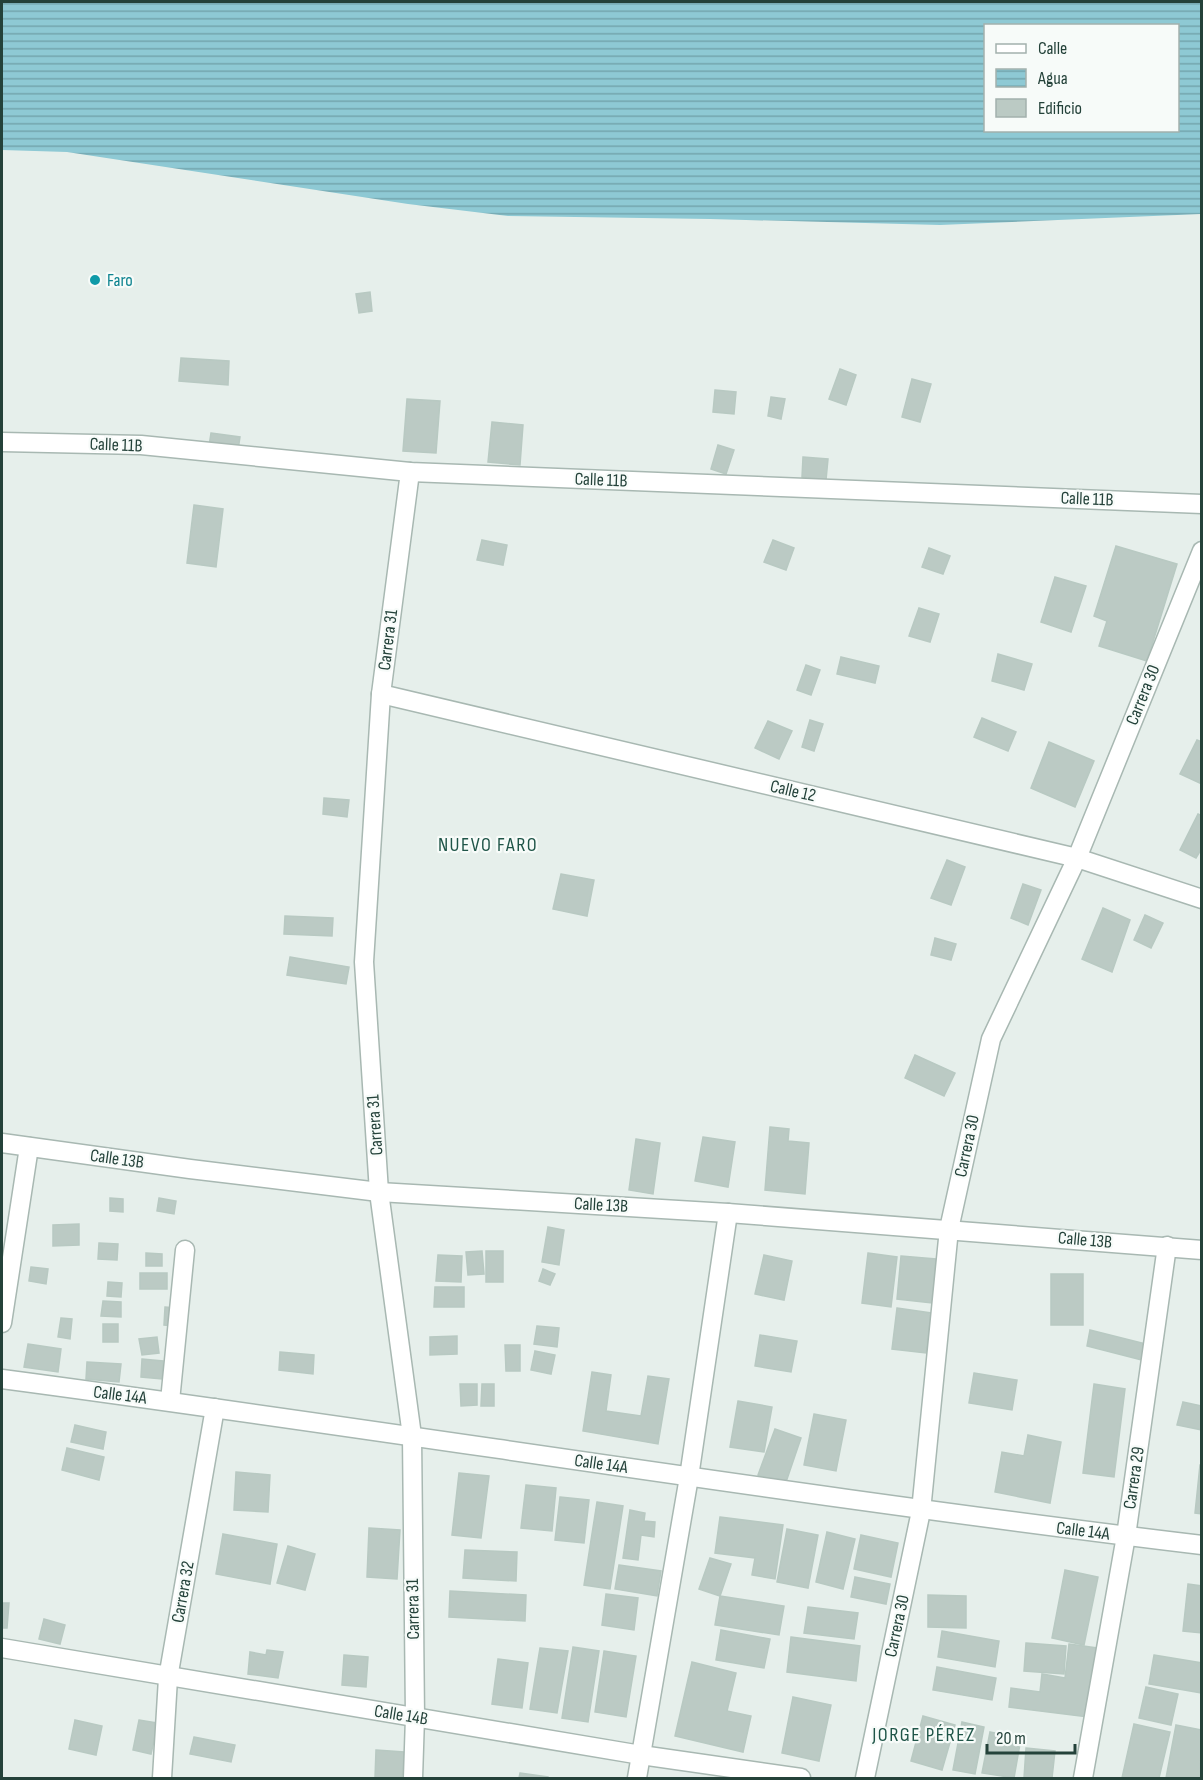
<svg xmlns="http://www.w3.org/2000/svg" width="1203" height="1780" viewBox="0 0 1203 1780" font-family="'Sofia Sans Condensed',sans-serif">
  <style>
    .water { fill: url(#water-rules); fill-rule: evenodd }
    .building { fill: #bbcac4; stroke: #b8c9c2; stroke-width: 1.5 }
    .lines { fill: none; stroke-linecap: round; stroke-linejoin: round }
    .street-casing { stroke: #a8b8b2; stroke-width: 21 }
    .street { stroke: #fff; stroke-width: 18 }
    .culture-dot { fill: #0f9aa8; stroke: #f7fbf9; stroke-width: 2 }
    .labels { text-anchor: middle; dominant-baseline: central; stroke-width: 4.5; stroke-linejoin: round; paint-order: stroke }
    .culture-label { font-size: 18px; fill: #0d838f; stroke: #f7fbf9; text-anchor: start }
    .street-label { font-size: 18px; fill: #24423a; stroke: #f7fbf9 }
    .neighbourhood-label { font-size: 20px; letter-spacing: 1.5px; fill: #1f5548; stroke: #f7fbf9 }
  </style>
  <defs>
    <pattern id="water-rules" width="6" height="5" patternUnits="userSpaceOnUse" patternTransform="scale(1.5)"><rect width="6" height="5" fill="#8ec9d4"/><path d="M0 2.5h6" fill="none" stroke="#74a5ad"/></pattern>
  </defs>
  <rect width="100%" height="100%" fill="#e6efeb"/>
  <!-- water -->
  <path class="water" d="M 2,2 L 1201,2 L 1201,214 L 940,225 L 710,219 L 508,216 L 408,204 L 67,152 L 2,150 ZM 986,26 L 1178,26 L 1178,130 L 986,130 Z"/>
  <!-- building -->
  <g class="building">
    <polygon points="370,292 372,311 359,313 356,294"/>
    <polygon points="181,358 229,361 228,385 179,381"/>
    <polygon points="840,369 856,375 846,405 829,399"/>
    <polygon points="912,379 931,384 920,422 902,417"/>
    <polygon points="715,390 736,392 734,414 713,412"/>
    <polygon points="771,397 785,399 781,419 768,416"/>
    <polygon points="407,399 440,401 436,453 403,451"/>
    <polygon points="492,422 523,425 520,465 488,462"/>
    <polygon points="211,433 240,437 238,450 209,446"/>
    <polygon points="718,445 734,450 726,474 711,469"/>
    <polygon points="803,457 828,459 826,480 802,477"/>
    <polygon points="194,505 223,509 216,567 187,563"/>
    <polygon points="482,540 507,545 503,565 477,560"/>
    <polygon points="773,540 794,548 786,570 764,562"/>
    <polygon points="1116,546 1177,564 1147,661 1099,646 1107,621 1094,616"/>
    <polygon points="929,548 950,556 943,574 922,567"/>
    <polygon points="1055,577 1086,586 1071,632 1041,622"/>
    <polygon points="919,608 939,614 930,642 909,636"/>
    <polygon points="998,654 1032,664 1024,690 992,681"/>
    <polygon points="841,657 879,666 875,683 837,674"/>
    <polygon points="806,665 820,670 811,695 797,690"/>
    <polygon points="982,718 1016,732 1008,751 974,737"/>
    <polygon points="810,720 823,724 814,751 802,747"/>
    <polygon points="768,721 792,731 779,759 755,748"/>
    <polygon points="1197,740 1202,742 1202,784 1180,774"/>
    <polygon points="1049,742 1094,761 1075,807 1031,788"/>
    <polygon points="324,798 349,800 347,817 323,814"/>
    <polygon points="1198,814 1202,816 1202,848 1196,858 1180,850"/>
    <polygon points="947,860 965,867 951,905 931,898"/>
    <polygon points="561,874 594,880 587,916 553,909"/>
    <polygon points="1023,884 1041,890 1028,925 1011,918"/>
    <polygon points="1103,908 1130,920 1112,972 1082,959"/>
    <polygon points="1145,915 1163,923 1151,948 1134,940"/>
    <polygon points="285,916 333,918 332,936 284,934"/>
    <polygon points="935,938 956,944 951,960 931,955"/>
    <polygon points="290,957 349,967 346,984 287,975"/>
    <polygon points="915,1055 955,1073 944,1096 905,1078"/>
    <polygon points="770,1127 789,1129 788,1141 809,1143 805,1194 765,1190"/>
    <polygon points="703,1137 735,1142 728,1187 695,1181"/>
    <polygon points="636,1139 660,1143 653,1194 629,1190"/>
    <polygon points="110,1198 123,1199 123,1212 110,1211"/>
    <polygon points="159,1198 176,1201 174,1214 157,1211"/>
    <polygon points="79,1224 79,1245 53,1246 53,1225"/>
    <polygon points="548,1227 564,1230 559,1265 542,1262"/>
    <polygon points="99,1243 118,1244 117,1260 98,1259"/>
    <polygon points="482,1251 484,1274 468,1275 466,1252"/>
    <rect x="486" y="1251" width="17" height="31"/>
    <polygon points="146,1253 162,1254 162,1266 146,1266"/>
    <polygon points="868,1253 897,1257 891,1307 862,1303"/>
    <polygon points="438,1255 462,1256 461,1282 436,1281"/>
    <polygon points="764,1255 792,1261 784,1300 755,1294"/>
    <polygon points="901,1256 936,1259 932,1303 897,1299"/>
    <polygon points="31,1267 48,1269 46,1284 29,1281"/>
    <polygon points="543,1269 555,1274 550,1285 539,1281"/>
    <rect x="140" y="1273" width="27" height="16"/>
    <rect x="1051" y="1274" width="32" height="51"/>
    <polygon points="108,1282 122,1283 121,1297 107,1296"/>
    <polygon points="435,1287 464,1287 464,1307 434,1307"/>
    <polygon points="103,1301 121,1302 121,1317 101,1316"/>
    <polygon points="165,1307 175,1308 174,1326 164,1325"/>
    <polygon points="897,1308 931,1313 926,1353 892,1349"/>
    <polygon points="61,1318 72,1319 70,1339 58,1337"/>
    <rect x="103" y="1324" width="15" height="18"/>
    <polygon points="537,1326 559,1328 557,1347 534,1344"/>
    <polygon points="1090,1330 1146,1344 1142,1360 1087,1346"/>
    <polygon points="760,1335 797,1341 791,1372 755,1366"/>
    <polygon points="457,1336 457,1354 430,1355 430,1337"/>
    <polygon points="157,1337 159,1353 142,1355 139,1339"/>
    <polygon points="28,1344 61,1349 58,1372 24,1367"/>
    <polygon points="505,1345 520,1345 520,1371 506,1371"/>
    <polygon points="535,1351 555,1355 551,1374 531,1370"/>
    <polygon points="280,1352 314,1355 313,1374 279,1370"/>
    <polygon points="142,1359 163,1361 162,1379 141,1377"/>
    <polygon points="87,1362 121,1364 119,1382 86,1379"/>
    <polygon points="592,1372 611,1375 606,1411 641,1416 648,1376 669,1379 658,1444 583,1431"/>
    <polygon points="974,1373 1017,1380 1012,1410 969,1403"/>
    <polygon points="460,1384 477,1384 477,1405 461,1406"/>
    <polygon points="482,1384 494,1384 494,1406 481,1406"/>
    <polygon points="1094,1384 1125,1389 1114,1477 1083,1473"/>
    <polygon points="738,1401 772,1407 764,1452 730,1447"/>
    <polygon points="1183,1402 1202,1406 1202,1430 1177,1425"/>
    <polygon points="814,1414 846,1420 836,1471 804,1465"/>
    <polygon points="75,1425 106,1432 103,1449 71,1442"/>
    <polygon points="775,1429 801,1438 785,1485 758,1475"/>
    <polygon points="1028,1435 1061,1442 1050,1503 995,1492 1002,1452 1024,1456"/>
    <polygon points="67,1448 104,1457 99,1480 62,1470"/>
    <polygon points="1200,1465 1202,1465 1202,1514 1195,1513"/>
    <polygon points="236,1472 270,1475 268,1512 234,1510"/>
    <polygon points="459,1473 489,1476 481,1538 452,1535"/>
    <polygon points="526,1485 556,1488 552,1531 521,1528"/>
    <polygon points="560,1497 589,1500 584,1543 555,1540"/>
    <polygon points="597,1502 623,1506 610,1589 584,1585"/>
    <polygon points="630,1510 645,1513 644,1521 655,1522 654,1537 641,1535 638,1560 623,1558"/>
    <polygon points="720,1517 783,1525 775,1579 752,1575 755,1558 715,1553"/>
    <polygon points="369,1528 400,1530 397,1579 367,1577"/>
    <polygon points="787,1529 818,1535 808,1588 777,1582"/>
    <polygon points="827,1532 855,1539 843,1589 816,1582"/>
    <polygon points="223,1534 277,1544 270,1584 216,1574"/>
    <polygon points="861,1535 898,1543 891,1577 854,1569"/>
    <polygon points="288,1546 315,1554 305,1590 277,1583"/>
    <polygon points="465,1550 517,1552 516,1581 463,1578"/>
    <polygon points="710,1558 731,1564 720,1596 699,1589"/>
    <polygon points="619,1565 661,1571 657,1596 615,1589"/>
    <polygon points="1065,1570 1098,1577 1084,1645 1052,1638"/>
    <polygon points="855,1577 890,1584 886,1604 851,1597"/>
    <polygon points="1188,1584 1202,1586 1202,1633 1183,1631"/>
    <polygon points="450,1591 526,1595 525,1621 449,1617"/>
    <polygon points="606,1594 638,1598 634,1630 602,1625"/>
    <polygon points="928,1595 966,1596 966,1628 928,1627"/>
    <polygon points="720,1596 784,1606 779,1635 715,1625"/>
    <polygon points="2,1603 9,1603 7,1628 2,1628"/>
    <polygon points="808,1607 858,1613 854,1639 804,1633"/>
    <polygon points="44,1619 65,1625 60,1644 39,1639"/>
    <polygon points="721,1630 770,1639 764,1668 716,1660"/>
    <polygon points="942,1631 999,1641 995,1667 938,1657"/>
    <polygon points="791,1637 860,1646 856,1681 787,1672"/>
    <polygon points="1026,1643 1066,1646 1064,1674 1024,1671"/>
    <polygon points="1069,1644 1097,1648 1088,1717 1009,1707 1011,1688 1040,1692 1042,1674 1065,1678"/>
    <polygon points="573,1647 599,1651 588,1722 562,1718"/>
    <polygon points="540,1648 568,1651 557,1713 530,1709"/>
    <polygon points="267,1650 283,1652 278,1678 248,1674 250,1652 266,1655"/>
    <polygon points="604,1651 636,1656 626,1717 595,1712"/>
    <polygon points="344,1655 368,1657 366,1687 342,1685"/>
    <polygon points="1154,1655 1202,1663 1202,1693 1149,1684"/>
    <polygon points="498,1659 528,1663 522,1708 492,1704"/>
    <polygon points="692,1662 736,1673 727,1711 751,1716 743,1752 675,1736"/>
    <polygon points="937,1667 996,1678 992,1700 933,1690"/>
    <polygon points="1146,1687 1178,1694 1171,1725 1139,1718"/>
    <polygon points="793,1697 831,1705 819,1761 782,1753"/>
    <polygon points="923,1716 955,1725 942,1770 911,1761"/>
    <polygon points="75,1720 102,1726 96,1755 69,1749"/>
    <polygon points="139,1720 158,1723 151,1754 133,1750"/>
    <polygon points="962,1722 984,1727 975,1774 953,1770"/>
    <polygon points="1134,1724 1170,1732 1159,1778 1122,1778"/>
    <polygon points="1176,1725 1202,1730 1200,1778 1166,1778"/>
    <polygon points="990,1732 1021,1738 1014,1778 982,1773"/>
    <polygon points="194,1737 235,1745 231,1762 190,1754"/>
    <polygon points="1026,1748 1055,1751 1052,1778 1024,1778"/>
    <polygon points="376,1750 404,1752 402,1778 375,1778"/>
    <polygon points="520,1773 548,1777 548,1778 519,1778"/>
  </g>
  <g class="lines">
    <defs>
      <g id="street">
        <polyline points="2,442 141,445 410,472 1202,504"/>
        <polyline points="410,472 381,694 364,962 379,1192 412,1436 415,1717 413,1778"/>
        <polyline points="381,694 1077,858 1202,899"/>
        <polyline points="2,1143 190,1169 379,1192 728,1213 1202,1250"/>
        <polyline points="2,1323 29,1147"/>
        <path d="M 2,1379 C 402,1432 801,1497 1202,1545"/>
        <polyline points="170,1401 185,1250"/>
        <polyline points="2,1648 641,1755 801,1778"/>
        <polyline points="162,1778 168,1678 215,1408"/>
        <polyline points="637,1778 689,1477 728,1213"/>
        <polyline points="865,1778 921,1511 949,1229 991,1039 1077,858 1202,551"/>
        <polyline points="1083,1778 1126,1536 1167,1246"/>
      </g>
    </defs>
    <!-- street casing -->
    <use href="#street" class="street-casing"/>
    <!-- street -->
    <use href="#street" class="street"/>
  </g>
  <!-- markers -->
  <circle class="culture-dot" cx="95" cy="280" r="6"/>
  <g class="labels">
    <!-- culture labels -->
    <g class="culture-label">
      <text x="107" y="280">Faro</text>
    </g>
    <!-- street labels -->
    <g class="street-label">
      <text transform="translate(116 445) rotate(2)">Calle 11B</text>
      <text transform="translate(601 480) rotate(2)">Calle 11B</text>
      <text transform="translate(1087 499) rotate(2)">Calle 11B</text>
      <text transform="translate(388 640) rotate(-83)">Carrera 31</text>
      <text transform="translate(1143 695) rotate(-68)">Carrera 30</text>
      <text transform="translate(793 791) rotate(13)">Calle 12</text>
      <text transform="translate(375 1125) rotate(-94)">Carrera 31</text>
      <text transform="translate(967 1146) rotate(-78)">Carrera 30</text>
      <text transform="translate(117 1159) rotate(8)">Calle 13B</text>
      <text transform="translate(601 1205) rotate(3)">Calle 13B</text>
      <text transform="translate(1085 1240) rotate(5)">Calle 13B</text>
      <text transform="translate(120 1395) rotate(7)">Calle 14A</text>
      <text transform="translate(601 1464) rotate(8)">Calle 14A</text>
      <text transform="translate(1134 1478) rotate(-82)">Carrera 29</text>
      <text transform="translate(1083 1531) rotate(7)">Calle 14A</text>
      <text transform="translate(183 1592) rotate(-80)">Carrera 32</text>
      <text transform="translate(413 1609) rotate(-91)">Carrera 31</text>
      <text transform="translate(897 1626) rotate(-78)">Carrera 30</text>
      <text transform="translate(401 1715) rotate(9)">Calle 14B</text>
    </g>
    <!-- neighbourhood labels -->
    <g class="neighbourhood-label">
      <text x="488" y="845">NUEVO FARO</text>
      <text x="924" y="1735">JORGE PÉREZ</text>
    </g>
  </g>
  <!-- border -->
  <rect width="1203" height="1780" fill="none" stroke="#24423a" stroke-width="6"/>
  <!-- legend -->
  <rect x="984" y="24" width="195" height="108" fill="#f7fbf9" stroke="#a3b1ad" stroke-width="1.5"/>
  <rect x="996" y="44" width="30" height="9" fill="#ffffff" stroke="#a3b1ad" stroke-width="1.5"/>
  <text x="1038" y="54" font-size="18" fill="#24423a">Calle</text>
  <rect x="996" y="69" width="30" height="18" fill="url(#water-rules)" stroke="#a3b1ad" stroke-width="1.5"/>
  <text x="1038" y="84" font-size="18" fill="#24423a">Agua</text>
  <rect x="996" y="99" width="30" height="18" fill="#bbcac4" stroke="#a3b1ad" stroke-width="1.5"/>
  <text x="1038" y="114" font-size="18" fill="#24423a">Edificio</text>
  <!-- scale -->
  <path d="M987 1744v9h88v-9" fill="none" stroke="#24423a" stroke-width="3"/>
  <text x="996" y="1744" font-size="18" fill="#24423a" stroke="#f7fbf9" stroke-width="4.5" paint-order="stroke">20 m</text>
</svg>
